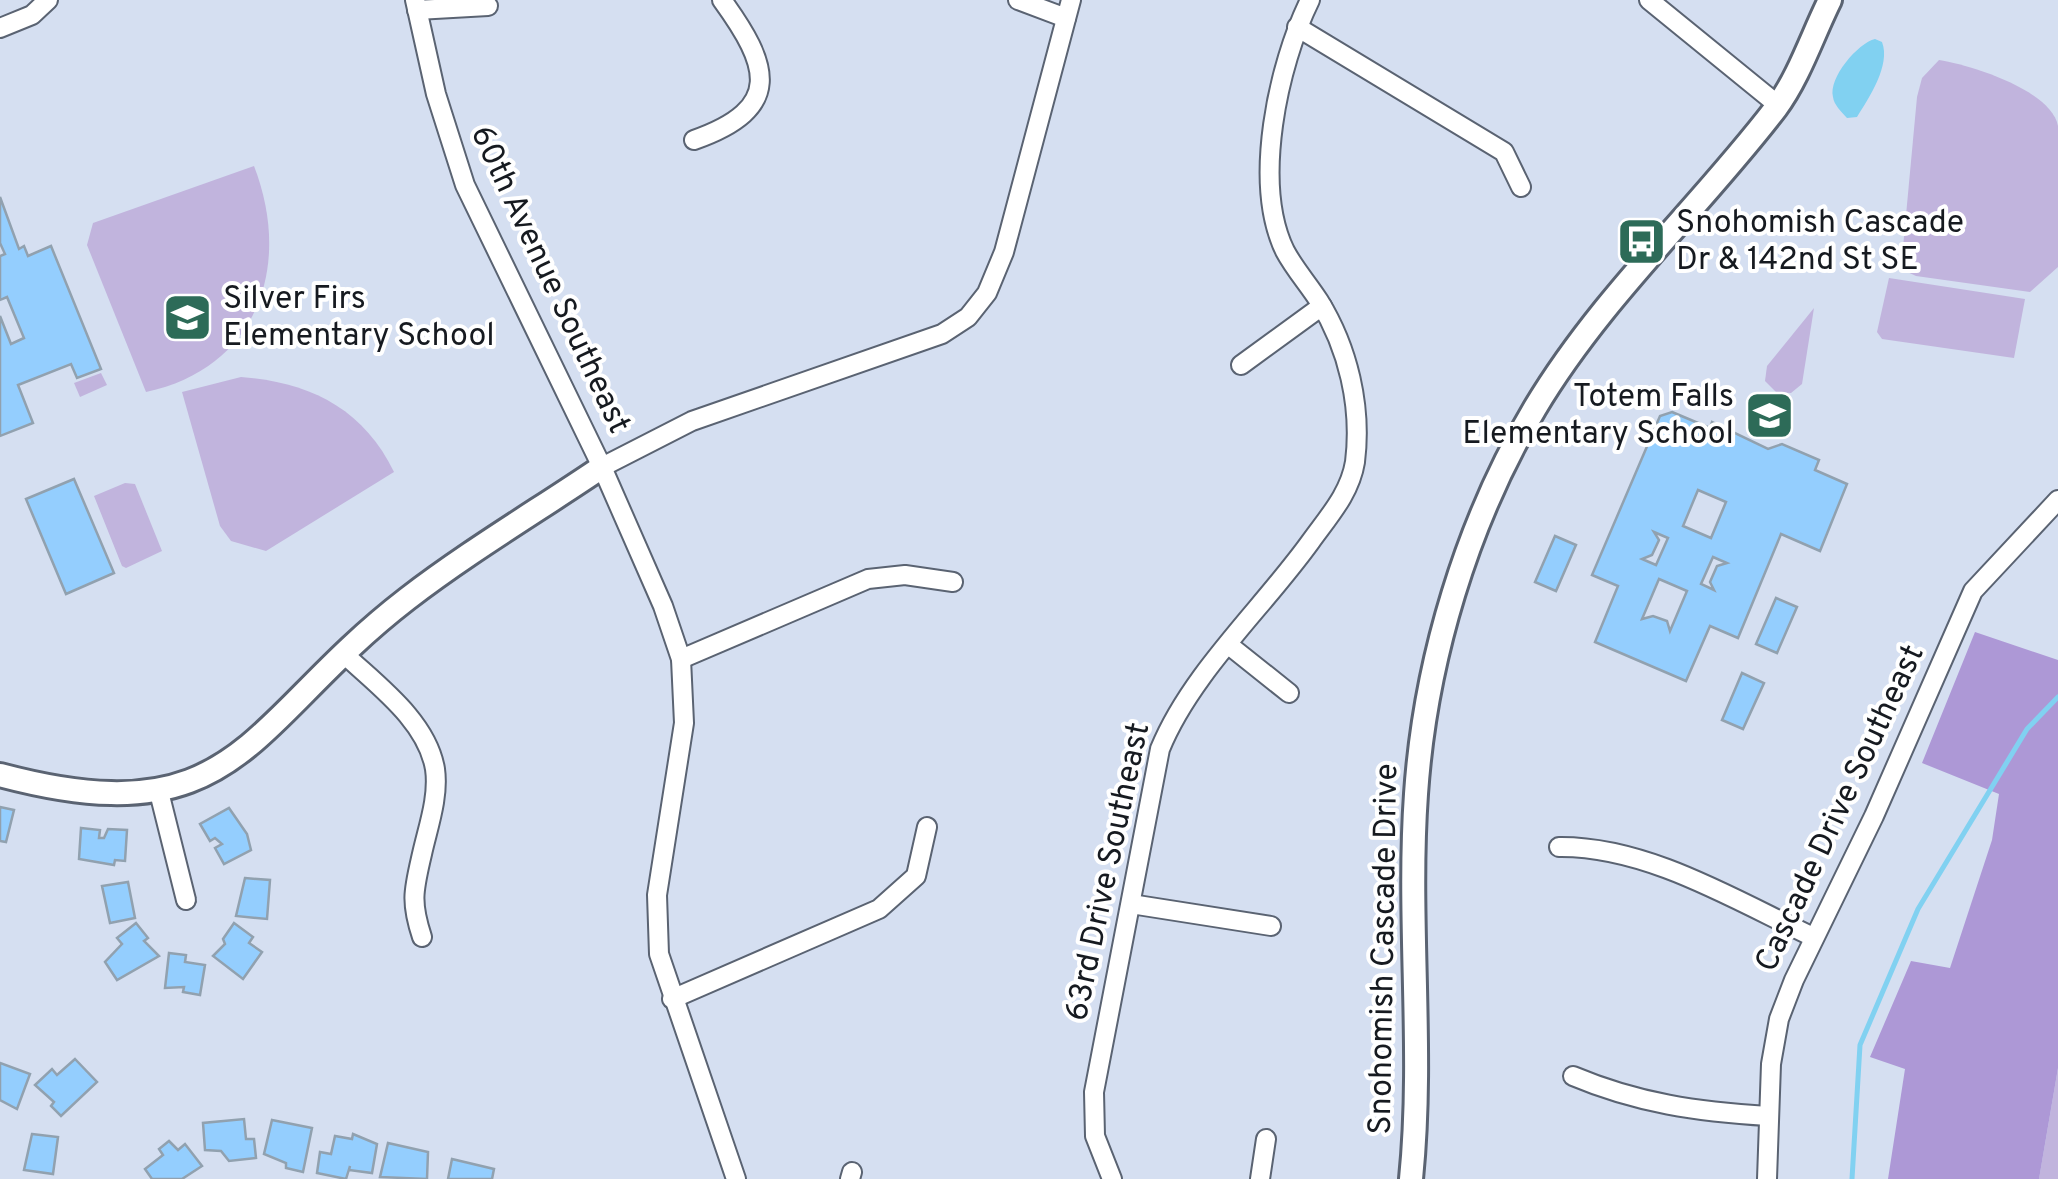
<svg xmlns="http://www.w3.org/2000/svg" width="2058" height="1179" viewBox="0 0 2058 1179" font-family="Overpass,sans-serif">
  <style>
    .green { fill: #c1b4dd }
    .forest { fill: #ad98d6 }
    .water { fill: #81d1f1 }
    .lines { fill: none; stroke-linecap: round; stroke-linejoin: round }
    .stream { stroke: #81d1f1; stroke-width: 5 }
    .building { fill: #94cefe; stroke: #91a1af; stroke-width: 2.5; fill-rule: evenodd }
    .minor-casing { stroke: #5a6372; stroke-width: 22 }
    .tertiary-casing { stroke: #5a6372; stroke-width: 28 }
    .minor { stroke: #fff; stroke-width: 18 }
    .tertiary { stroke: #fff; stroke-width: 22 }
    .labels { text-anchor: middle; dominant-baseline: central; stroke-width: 8; stroke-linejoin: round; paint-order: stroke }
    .poi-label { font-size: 32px; fill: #161a20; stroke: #fff; text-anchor: start }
    .street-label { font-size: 32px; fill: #161a20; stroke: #fff }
  </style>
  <rect width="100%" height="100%" fill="#d5dff1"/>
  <!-- green -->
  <g class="green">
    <path d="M 1939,60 C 1971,65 2051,90 2058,126 C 2058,163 2058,227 2058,267 L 2030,292 L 1916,276 L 1901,269 L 1917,97 L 1922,78 Z"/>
    <path d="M 254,166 C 293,267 257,368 146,392 L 87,245 L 93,223 Z"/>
    <polygon points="1889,278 2025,299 2014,358 1882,339 1877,332"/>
    <polygon points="1814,308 1802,384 1791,393 1776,392 1765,381 1767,366"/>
    <polygon points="101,373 107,385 80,397 74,383"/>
    <path d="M 241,377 C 309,382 363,408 394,472 L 266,551 L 231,541 L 220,526 L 182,392 Z"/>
    <polygon points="125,483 135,484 162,551 126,568 122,566 94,496"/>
    <polygon points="2058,1068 2058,1179 2039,1179"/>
  </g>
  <!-- forest -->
  <polygon class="forest" points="1975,632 2058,660 2058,1068 2039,1179 1888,1179 1905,1069 1870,1057 1911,961 1950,968 1992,840 1999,794 1922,763"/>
  <!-- water -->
  <path class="water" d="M 1875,39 L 1882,42 C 1891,65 1869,98 1857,117 L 1847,118 C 1841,111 1834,105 1833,97 C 1828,78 1858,43 1875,39 Z"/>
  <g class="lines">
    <!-- stream -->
    <polyline class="stream" points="1852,1179 1860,1045 1918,909 2027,729 2058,697"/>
  </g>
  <!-- building -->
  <g class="building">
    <polygon points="0,197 19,249 24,246 28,256 51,246 101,369 77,378 71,364 18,385 33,423 0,436 0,316 11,344 24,338 7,297 0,300 0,256 5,254 0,243"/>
    <path d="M 1672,412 L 1710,428 L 1712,422 L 1768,449 L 1782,444 L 1819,460 L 1815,470 L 1847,484 L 1820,551 L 1781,534 L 1738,638 L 1710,626 L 1686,681 L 1595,642 L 1618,586 L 1592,575 L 1660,416 ZM 1698,490 L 1726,502 L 1711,538 L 1683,526 ZM 1654,532 L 1668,538 L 1656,565 L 1642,559 L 1652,555 L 1659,540 ZM 1713,557 L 1727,563 L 1717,566 L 1710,582 L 1714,590 L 1701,584 ZM 1659,579 L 1687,591 L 1670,631 L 1667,621 L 1653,616 L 1642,619 Z"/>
    <polygon points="74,479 114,573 66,594 26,499"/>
    <polygon points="1555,536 1576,545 1556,591 1535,582"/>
    <polygon points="1776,598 1797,607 1777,653 1756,644"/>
    <polygon points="1742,673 1764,683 1743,729 1722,720"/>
    <polygon points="0,807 14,810 6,842 0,841"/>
    <polygon points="229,808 247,834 251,850 224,864 215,848 222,844 215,838 210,841 200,824"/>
    <polygon points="81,828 100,830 99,838 104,838 108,829 127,830 125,861 115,860 114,865 79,859"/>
    <polygon points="245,878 270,880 267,919 236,916"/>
    <polygon points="128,882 135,918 110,923 102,886"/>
    <polygon points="136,923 148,938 144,941 159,956 117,980 105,962 122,944 117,938"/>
    <polygon points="234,923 253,937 249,943 262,952 243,979 213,956 225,944 223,939"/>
    <polygon points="169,953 186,955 185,962 205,965 200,995 183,992 184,987 165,988"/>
    <polygon points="75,1059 97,1082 61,1116 51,1106 54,1102 35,1085 52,1069 57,1075"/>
    <polygon points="0,1063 30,1074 17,1109 0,1100"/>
    <polygon points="244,1119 246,1139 254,1139 256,1158 229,1161 221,1151 205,1150 203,1123"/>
    <polygon points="272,1120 312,1128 303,1172 286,1168 286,1163 264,1154"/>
    <polygon points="32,1134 58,1137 53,1174 24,1170"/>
    <polygon points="353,1134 377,1144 372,1173 349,1170 350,1166 346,1179 317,1173 320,1152 331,1154 335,1136 352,1139"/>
    <polygon points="169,1141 178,1150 185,1144 202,1166 182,1179 152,1179 145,1169 163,1155 159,1149"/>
    <polygon points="388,1143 428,1152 427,1179 380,1177"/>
    <polygon points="452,1159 494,1169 492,1179 448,1179"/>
  </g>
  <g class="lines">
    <defs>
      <g id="minor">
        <polyline points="415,0 436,94 465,185 602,467 663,606 681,659 684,723 657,895 659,954 736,1179"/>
        <polyline points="1018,0 1066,18"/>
        <polyline points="1649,0 1778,105"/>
        <polyline points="417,10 488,6"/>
        <polyline points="1297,27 1504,152 1521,187"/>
        <polyline points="0,28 32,15 48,0"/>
        <path d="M 694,140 C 785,108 769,65 722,0"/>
        <polyline points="1241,365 1322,306"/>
        <polyline points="602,467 692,421 942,334 968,317 987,293 1004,252 1071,0"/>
        <polyline points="1230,646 1289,693"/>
        <path d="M 344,654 C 377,685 427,721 435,769 C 439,797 428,827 422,854 C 414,889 410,901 422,937"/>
        <polyline points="681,659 868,579 905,575 953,582"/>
        <polyline points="159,792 186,900"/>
        <path d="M 1559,847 C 1647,846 1735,900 1813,937"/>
        <polyline points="1131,904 1271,926"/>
        <polyline points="672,999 879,909 916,876 927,827"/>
        <path d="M 1573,1076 C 1637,1103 1698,1112 1768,1116"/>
        <polyline points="850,1179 852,1172"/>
        <path d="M 1112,1179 L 1095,1136 L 1094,1092 L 1160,749 C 1191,673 1263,608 1311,541 C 1329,516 1350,493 1355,462 C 1362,406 1348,348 1319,301 C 1308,284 1294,268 1285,251 C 1252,183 1278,65 1310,0"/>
        <polyline points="1260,1179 1266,1139"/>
        <polyline points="1767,1179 1771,1064 1779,1019 1794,980 1874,816 1973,591 2058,500"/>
      </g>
      <g id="tertiary">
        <path d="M 0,775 C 240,839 246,723 407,599 C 468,552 537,511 602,467"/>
        <path d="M 1411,1179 C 1424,1051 1407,922 1416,794 C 1425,661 1467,522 1535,408 C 1602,296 1698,210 1776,108 C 1799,77 1813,34 1830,0"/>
      </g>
    </defs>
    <!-- minor casing -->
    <use href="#minor" class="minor-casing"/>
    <!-- tertiary casing -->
    <use href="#tertiary" class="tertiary-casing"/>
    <!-- minor -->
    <use href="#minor" class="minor"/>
    <!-- tertiary -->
    <use href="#tertiary" class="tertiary"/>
  </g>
  <!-- icons -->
  <defs>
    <symbol id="bus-square" viewBox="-11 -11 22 22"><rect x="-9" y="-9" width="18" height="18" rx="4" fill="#2d6b58" stroke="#fff"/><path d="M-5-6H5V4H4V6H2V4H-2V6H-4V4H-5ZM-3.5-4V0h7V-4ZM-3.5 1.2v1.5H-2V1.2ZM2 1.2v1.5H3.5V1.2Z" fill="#fff"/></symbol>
    <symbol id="school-square" viewBox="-11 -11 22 22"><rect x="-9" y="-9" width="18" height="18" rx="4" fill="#2d6b58" stroke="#fff"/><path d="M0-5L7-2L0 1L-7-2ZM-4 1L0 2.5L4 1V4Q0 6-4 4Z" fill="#fff"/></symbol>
  </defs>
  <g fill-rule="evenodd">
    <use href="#bus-square" x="1614" y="214" width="55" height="55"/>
    <use href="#school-square" x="160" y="290" width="55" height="55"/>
    <use href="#school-square" x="1742" y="388" width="55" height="55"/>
  </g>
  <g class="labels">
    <!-- poi labels -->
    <g class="poi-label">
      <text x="1676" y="224">Snohomish Cascade<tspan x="1676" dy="37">Dr &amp; 142nd St SE</tspan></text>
      <text x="223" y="300">Silver Firs<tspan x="223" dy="37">Elementary School</tspan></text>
      <text x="1734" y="398" text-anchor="end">Totem Falls<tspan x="1734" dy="37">Elementary School</tspan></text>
    </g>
    <!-- street labels -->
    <g class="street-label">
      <text transform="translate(549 280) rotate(65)">60th Avenue Southeast</text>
      <text transform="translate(1841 809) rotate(-65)">Cascade Drive Southeast</text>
      <text transform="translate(1109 872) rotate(-78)">63rd Drive Southeast</text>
      <text transform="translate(1385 949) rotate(-89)">Snohomish Cascade Drive</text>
    </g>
  </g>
</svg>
